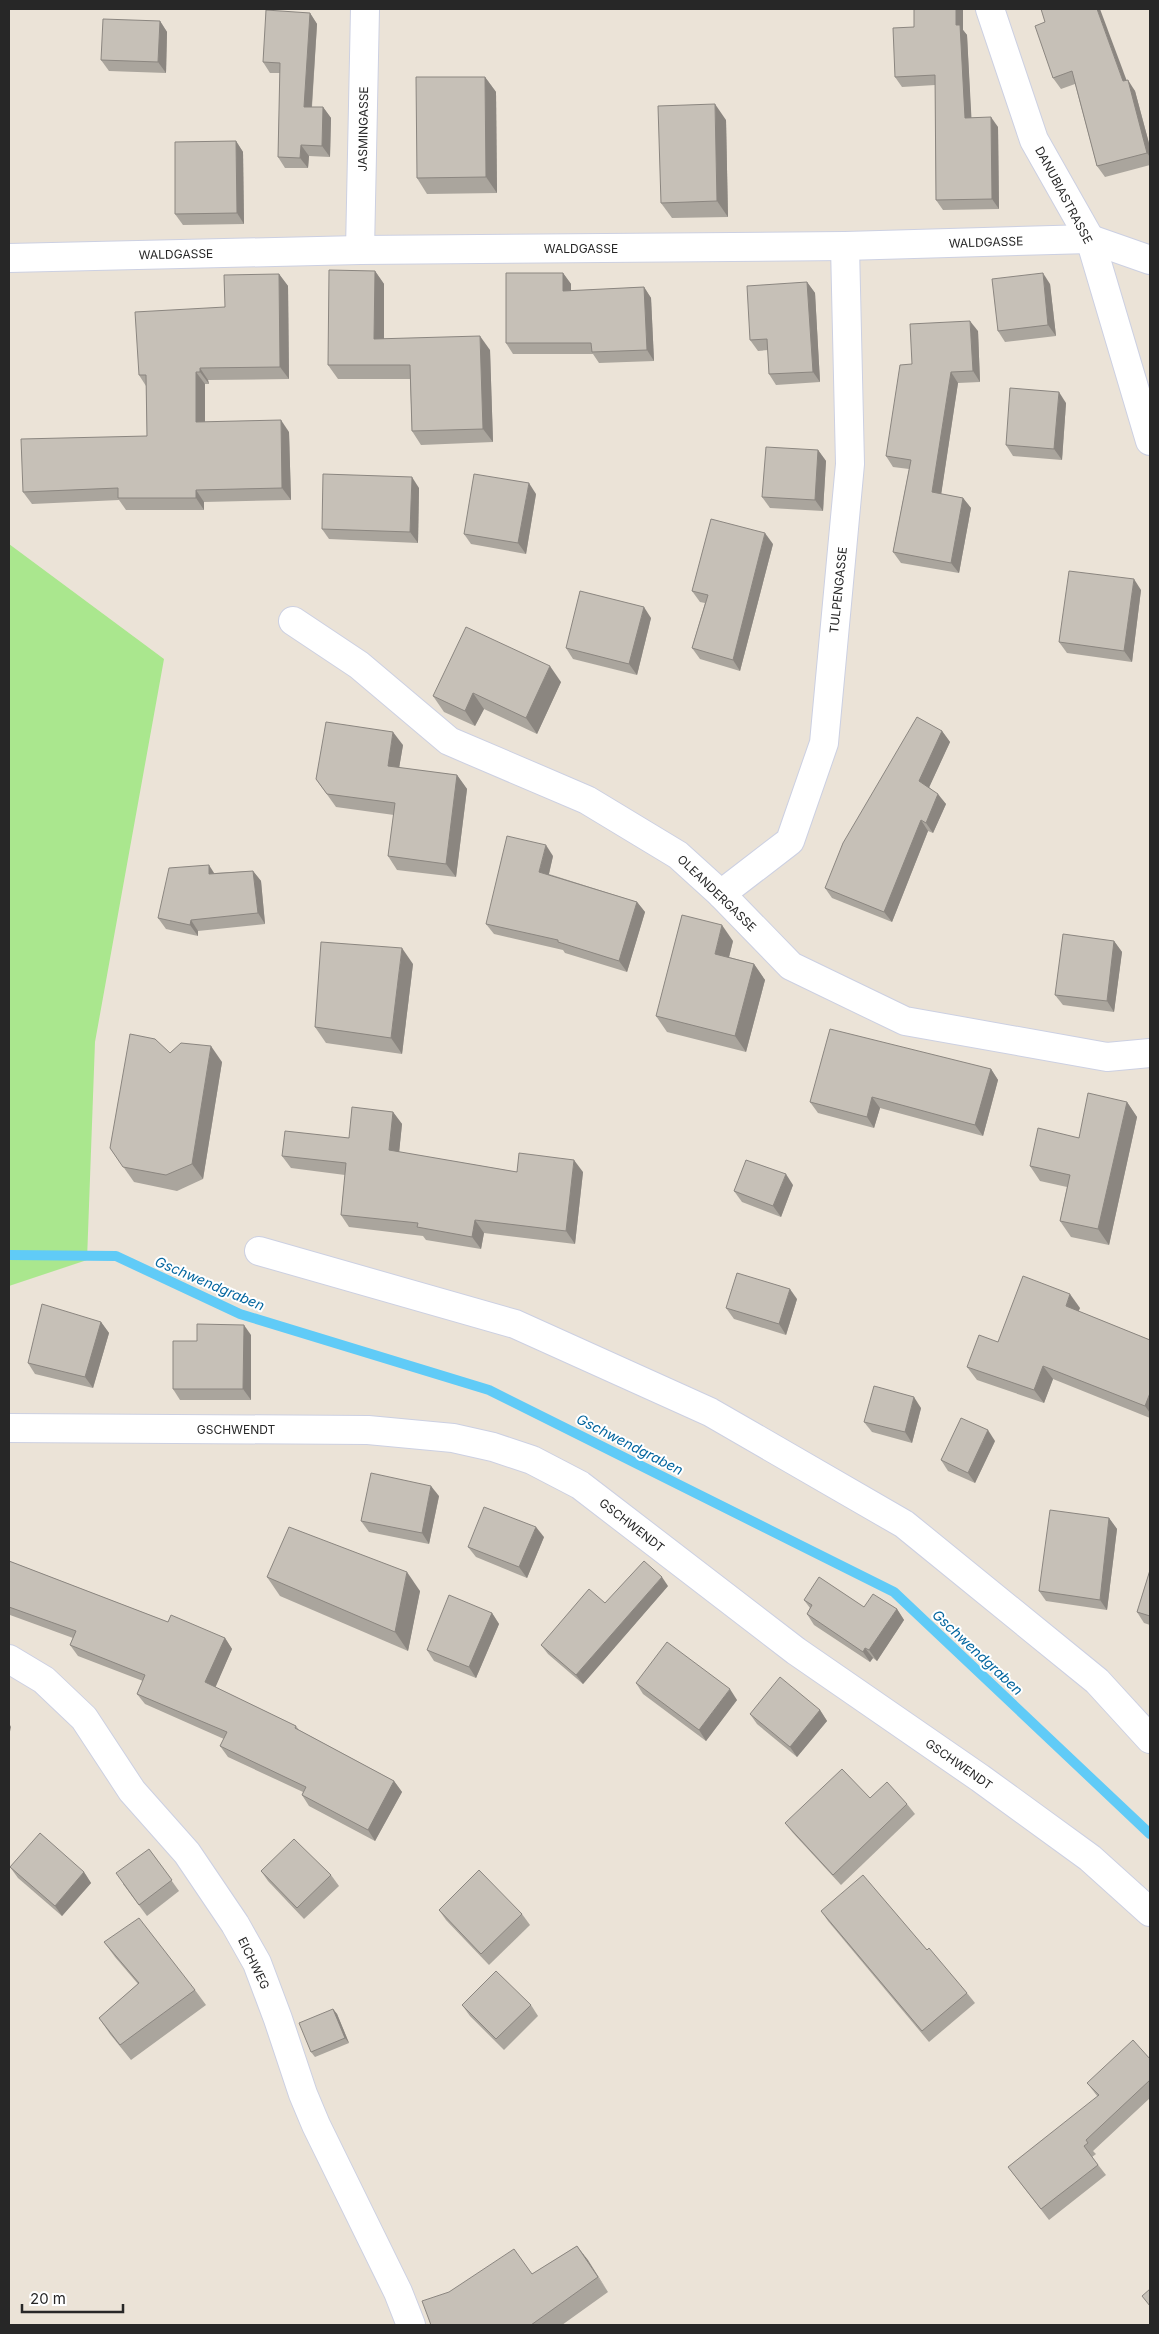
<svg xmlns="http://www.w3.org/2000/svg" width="1159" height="2334" viewBox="0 0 1159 2334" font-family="Inter,sans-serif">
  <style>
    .green { fill: #aae78e }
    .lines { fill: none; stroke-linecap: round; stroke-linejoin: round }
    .stream { stroke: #60cbf7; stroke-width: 10 }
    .minor-casing { stroke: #ccd0e2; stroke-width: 30 }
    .minor { stroke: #fff; stroke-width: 28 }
    .wall { fill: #aaa59d }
    .shaded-wall { fill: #8b8680 }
    .building { fill: #c6c0b7; stroke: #8b8680 }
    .labels { text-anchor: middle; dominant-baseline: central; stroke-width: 4; stroke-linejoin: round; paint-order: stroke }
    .street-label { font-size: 12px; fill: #272727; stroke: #fff }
    .water-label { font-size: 14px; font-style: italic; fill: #04669f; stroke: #fff }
  </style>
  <rect width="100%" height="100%" fill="#ebe3d7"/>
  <!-- green -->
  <polygon class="green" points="9,544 164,659 95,1042 87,1260 9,1286"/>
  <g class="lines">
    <!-- stream -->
    <polyline class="stream" points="9,1255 116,1256 240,1314 489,1390 894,1592 1150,1834"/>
    <defs>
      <g id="minor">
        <polyline points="990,9 1034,140 1090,239 1150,441"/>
        <polyline points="360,250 365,9"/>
        <polyline points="9,258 360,250 845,246 1090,239 1150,260"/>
        <polyline points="293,621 359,665 449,741 587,800 678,855 721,894 791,966 905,1021 1107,1057 1150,1053"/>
        <polyline points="721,894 790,841 824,743 850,464 845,246"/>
        <polyline points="259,1251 515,1324 710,1412 904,1524 1097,1681 1150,1739"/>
        <polyline points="9,1428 368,1430 453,1438 493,1447 532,1460 580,1485 796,1651 980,1778 1090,1858 1150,1912"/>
        <polyline points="9,1659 44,1680 84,1718 132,1791 187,1853 235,1924 257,1963 278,2019 303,2094 316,2125 398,2292 411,2325"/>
      </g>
    </defs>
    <!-- minor casing -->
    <use href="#minor" class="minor-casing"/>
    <!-- minor -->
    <use href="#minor" class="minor"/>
  </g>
  <!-- wall -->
  <g class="wall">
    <polygon points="310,13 317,24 312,107 323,107 331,118 330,157 309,156 308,168 285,168 278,157 280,73 270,73 263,62"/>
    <polygon points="160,21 167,32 166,73 109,71 101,60"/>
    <polygon points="1045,22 1126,80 1135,91 1150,147 1150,165 1105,177 1097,166 1075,84 1061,89 1053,78"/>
    <polygon points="963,30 967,35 971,118 998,127 999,209 943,210 936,200 935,85 902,87 895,77"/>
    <polygon points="485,77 496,92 497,193 427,194 417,178"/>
    <polygon points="726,120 728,217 672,218 661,203"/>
    <polygon points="236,141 243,152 244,224 183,225 175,214"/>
    <polygon points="375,271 384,284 384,339 490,350 493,442 421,445 412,431 410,379 338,379 328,365"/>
    <polygon points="563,273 571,284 571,291 644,287 651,298 654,361 599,363 593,354 513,354 506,343"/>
    <polygon points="279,274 288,286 289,379 208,380 209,384 205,384 205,422 289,432 291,500 204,502 204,510 126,510 119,500 32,504 23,492 147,436 146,386 139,375"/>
    <polygon points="807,282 815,293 820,382 776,385 769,374 768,350 758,351 750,340"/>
    <polygon points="1050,284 1056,336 1005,342 998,331"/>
    <polygon points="978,331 980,382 958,383 941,494 963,498 971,508 959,573 901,563 893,552 909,469 893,467 886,456 912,364"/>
    <polygon points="1066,403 1062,460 1013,456 1006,445"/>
    <polygon points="818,450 826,461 823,511 770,508 762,497"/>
    <polygon points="419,488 418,543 329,539 322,529"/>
    <polygon points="536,494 526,554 471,544 464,534"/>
    <polygon points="773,544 740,671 700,659 692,648 705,603 700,602 692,591"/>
    <polygon points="1141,590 1132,662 1067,653 1059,642"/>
    <polygon points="651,618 637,675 573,659 566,648"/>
    <polygon points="561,682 537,734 484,709 475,726 444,712 433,696"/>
    <polygon points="942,731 950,742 929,787 946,804 933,833 928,831 892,922 832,898 825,888"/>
    <polygon points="403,745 399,768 457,775 467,789 456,877 397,870 388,856 394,815 336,807 316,779"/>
    <polygon points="553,856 549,874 637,902 645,912 627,972 565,953 563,950 494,934 486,924"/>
    <polygon points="253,871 261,881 265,924 198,931 198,936 166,929 158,918 215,873"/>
    <polygon points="733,941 729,957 754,964 765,980 746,1052 667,1032 656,1016"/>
    <polygon points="1114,941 1122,952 1114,1012 1063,1005 1055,995"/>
    <polygon points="413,964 402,1054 326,1043 315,1027"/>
    <polygon points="170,1053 222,1062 203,1179 177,1191 134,1182 110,1148"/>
    <polygon points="991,1069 998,1080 983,1136 880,1108 874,1128 818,1113 810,1102"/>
    <polygon points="1127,1102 1137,1117 1109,1245 1071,1237 1060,1221 1067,1187 1040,1181 1030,1166 1079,1138"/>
    <polygon points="393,1112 402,1124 399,1152 517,1172 583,1172 575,1244 484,1233 481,1249 426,1240 423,1236 349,1227 341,1215 345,1175 291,1168 282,1156 349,1138"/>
    <polygon points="793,1185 781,1217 742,1202 734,1191"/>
    <polygon points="797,1299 786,1335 734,1319 726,1308"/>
    <polygon points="1080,1308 1078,1311 1150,1340 1150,1418 1053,1379 1044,1403 977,1380 967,1367 998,1342"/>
    <polygon points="101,1322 109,1333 93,1388 35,1374 28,1363"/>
    <polygon points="251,1335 251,1400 180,1400 173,1389 197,1341"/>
    <polygon points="921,1408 912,1443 872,1432 864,1422"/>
    <polygon points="995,1441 975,1483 948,1471 941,1460"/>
    <polygon points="439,1496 429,1544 369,1532 361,1521"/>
    <polygon points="1109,1518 1117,1529 1107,1610 1046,1601 1039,1591"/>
    <polygon points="544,1537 527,1578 476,1557 468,1547"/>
    <polygon points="9,1561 168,1622 225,1638 232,1649 215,1687 296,1726 299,1730 394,1781 402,1792 375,1841 309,1806 302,1795 303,1792 228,1757 220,1746 224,1739 145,1704 137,1694 143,1681 78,1656 70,1645 73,1638 10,1615 9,1613"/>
    <polygon points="1150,1570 1150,1625 1144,1623 1137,1612"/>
    <polygon points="267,1577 420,1591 408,1651 280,1596"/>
    <polygon points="668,1586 583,1684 548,1654 541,1645 605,1603"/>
    <polygon points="804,1600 864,1607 897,1609 904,1620 877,1661 873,1658 870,1662 814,1625 807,1614 810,1608"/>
    <polygon points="492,1613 499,1624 476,1678 434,1661 427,1650"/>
    <polygon points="636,1683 737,1700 706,1741 643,1694"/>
    <polygon points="820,1710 827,1721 797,1757 757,1724 750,1714"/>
    <polygon points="870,1798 907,1804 915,1814 841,1885 793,1833 785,1823"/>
    <polygon points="149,1849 179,1891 147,1916 123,1884"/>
    <polygon points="10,1867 84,1872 91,1883 62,1916 18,1878"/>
    <polygon points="261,1871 331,1875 339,1886 304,1919 268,1881"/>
    <polygon points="439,1910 522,1914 530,1925 489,1965 446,1920"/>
    <polygon points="821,1911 927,1950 967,1993 975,2003 929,2042 828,1921"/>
    <polygon points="104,1942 195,1990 206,2005 131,2060 110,2034 99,2018 138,1984 115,1957"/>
    <polygon points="462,2005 531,2005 538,2016 504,2050 470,2016"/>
    <polygon points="333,2009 337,2014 349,2043 315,2057 311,2052"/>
    <polygon points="1150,2059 1150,2098 1093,2151 1096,2154 1092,2157 1106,2175 1049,2220 1008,2167 1098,2097 1087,2083"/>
    <polygon points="577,2246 608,2292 562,2325 431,2325 532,2274"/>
  </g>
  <!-- shaded-wall -->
  <g class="shaded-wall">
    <polygon points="956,9 963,9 963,30 967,35 972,128 965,118 956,25"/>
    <polygon points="1097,9 1100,9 1131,92 1123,81"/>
    <polygon points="310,13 317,24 311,117 304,107"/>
    <polygon points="160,21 167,32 166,73 158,62"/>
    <polygon points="485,77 496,92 497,193 486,177"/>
    <polygon points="1128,80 1135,91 1150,147 1150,157 1147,153"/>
    <polygon points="715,104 726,120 728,217 717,201"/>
    <polygon points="323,107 331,118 330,157 322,146"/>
    <polygon points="991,117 998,127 999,209 992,199"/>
    <polygon points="236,141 243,152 244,224 237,213"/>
    <polygon points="301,145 309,156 308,168 300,158"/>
    <polygon points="375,271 384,284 384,353 374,339"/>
    <polygon points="563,273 571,284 571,302 563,291"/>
    <polygon points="1043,273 1050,284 1056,336 1048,325"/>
    <polygon points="279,274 288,286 289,379 280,367"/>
    <polygon points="807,282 815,293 820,382 813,372"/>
    <polygon points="644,287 651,298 654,361 647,350"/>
    <polygon points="970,321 978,331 980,382 973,371"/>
    <polygon points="480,336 490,350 493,442 483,429"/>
    <polygon points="200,368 208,380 209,384 200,372"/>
    <polygon points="196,372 205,384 205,434 196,422"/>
    <polygon points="951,372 958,383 940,502 932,492"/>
    <polygon points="1059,392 1066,403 1062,460 1054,449"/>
    <polygon points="281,420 289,432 291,500 282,488"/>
    <polygon points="818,450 826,461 823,511 815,500"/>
    <polygon points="412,477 419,488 418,543 410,532"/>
    <polygon points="529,483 536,494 526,554 518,543"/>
    <polygon points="196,490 204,502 204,510 196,498"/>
    <polygon points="963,498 971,508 959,573 951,563"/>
    <polygon points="765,533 773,544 740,671 733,660"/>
    <polygon points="1134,579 1141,590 1132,662 1124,651"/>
    <polygon points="644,607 651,618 637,675 629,664"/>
    <polygon points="550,666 561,682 537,734 526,718"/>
    <polygon points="473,693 484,709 475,726 465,711"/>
    <polygon points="942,731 950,742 927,792 919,781"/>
    <polygon points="393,732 403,745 397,780 388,766"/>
    <polygon points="457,775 467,789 456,877 446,864"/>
    <polygon points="938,794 946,804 933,833 926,823"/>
    <polygon points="921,820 928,831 892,922 884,912"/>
    <polygon points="546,845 553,856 547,882 539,872"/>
    <polygon points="209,865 216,876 209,874"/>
    <polygon points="253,871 261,881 265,924 258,913"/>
    <polygon points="637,902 645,912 627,972 619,961"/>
    <polygon points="191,920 198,931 198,936 190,925"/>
    <polygon points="722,925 733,941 726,969 715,954"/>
    <polygon points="1114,941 1122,952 1114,1012 1107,1001"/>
    <polygon points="402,948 413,964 402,1054 391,1038"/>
    <polygon points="754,964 765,980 746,1052 735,1036"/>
    <polygon points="211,1046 222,1062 203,1179 192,1164"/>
    <polygon points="991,1069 998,1080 983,1136 975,1125"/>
    <polygon points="872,1097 880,1108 874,1128 867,1117"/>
    <polygon points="1127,1102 1137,1117 1109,1245 1098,1229"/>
    <polygon points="393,1112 402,1124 398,1163 389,1150"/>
    <polygon points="574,1160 583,1172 575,1244 566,1231"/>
    <polygon points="786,1174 793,1185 781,1217 773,1206"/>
    <polygon points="475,1220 484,1233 481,1249 472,1237"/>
    <polygon points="790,1289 797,1299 786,1335 779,1324"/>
    <polygon points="1070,1294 1080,1308 1075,1320 1066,1306"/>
    <polygon points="101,1322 109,1333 93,1388 85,1377"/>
    <polygon points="244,1325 251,1335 251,1400 243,1389"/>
    <polygon points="1043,1366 1053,1379 1044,1403 1034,1390"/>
    <polygon points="1150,1393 1150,1413 1145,1406"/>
    <polygon points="914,1397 921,1408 912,1443 905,1432"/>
    <polygon points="988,1430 995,1441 975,1483 968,1473"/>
    <polygon points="431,1486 439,1496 429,1544 422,1533"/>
    <polygon points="1109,1518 1117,1529 1107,1610 1100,1600"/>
    <polygon points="536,1527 544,1537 527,1578 519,1567"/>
    <polygon points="407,1572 420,1591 408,1651 395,1632"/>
    <polygon points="662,1577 668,1586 583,1684 576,1675"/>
    <polygon points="897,1609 904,1620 877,1661 869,1650"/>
    <polygon points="492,1613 499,1624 476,1678 469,1667"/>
    <polygon points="225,1638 232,1649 213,1693 205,1682"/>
    <polygon points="865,1648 873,1658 870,1662 863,1652"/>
    <polygon points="730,1689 737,1700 706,1741 699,1730"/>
    <polygon points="820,1710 827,1721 797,1757 790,1747"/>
    <polygon points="9,1723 11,1727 9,1736"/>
    <polygon points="394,1781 402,1792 375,1841 368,1830"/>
    <polygon points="84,1872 91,1883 62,1916 55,1906"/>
    <polygon points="333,2009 337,2014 349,2043 345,2038"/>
    <polygon points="577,2246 588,2260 608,2292 598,2277"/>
  </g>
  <!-- building -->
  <g class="building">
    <polygon points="914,9 956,9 956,25 960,25 965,118 991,117 992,199 936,200 935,75 895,77 893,28 914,27"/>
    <polygon points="1041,9 1097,9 1123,81 1128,80 1147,153 1097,166 1072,71 1053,78 1035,26 1045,22"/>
    <polygon points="266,10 310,13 304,107 323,107 322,146 301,145 300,158 278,157 280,63 263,62"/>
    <polygon points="103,19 160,21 158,62 101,60"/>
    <polygon points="416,77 485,77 486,177 417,178"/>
    <polygon points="715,104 717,201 661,203 658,106"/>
    <polygon points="236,141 237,213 175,214 175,142"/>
    <polygon points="329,270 375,271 374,339 480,336 483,429 412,431 410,365 328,365"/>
    <polygon points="506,273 563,273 563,291 644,287 647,350 592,352 591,343 506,343"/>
    <polygon points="1043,273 1048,325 998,331 992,279"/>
    <polygon points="279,274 280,367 200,368 200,372 196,372 196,422 281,420 282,488 196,490 196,498 118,498 118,488 23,492 21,439 147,436 146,375 139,375 135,312 225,307 224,275"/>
    <polygon points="807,282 813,372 769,374 767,339 750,340 747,286"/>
    <polygon points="970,321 973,371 951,372 932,492 963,498 951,563 893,552 911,460 886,456 900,365 912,364 910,324"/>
    <polygon points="1010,388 1059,392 1054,449 1006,445"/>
    <polygon points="766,447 818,450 815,500 762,497"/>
    <polygon points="323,474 412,477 410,532 322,529"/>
    <polygon points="474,474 529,483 518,543 464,534"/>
    <polygon points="711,519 765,533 733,660 692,648 708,595 692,591"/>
    <polygon points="1069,571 1134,579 1124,651 1059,642"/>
    <polygon points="580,591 644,607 629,664 566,648"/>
    <polygon points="466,627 550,666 526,718 473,693 465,711 433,696"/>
    <polygon points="917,717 942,731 919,781 938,794 926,823 921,820 884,912 825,888 843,843"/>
    <polygon points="326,722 393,732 388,766 457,775 446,864 388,856 395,803 327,794 316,779"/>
    <polygon points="507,836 546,845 539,872 637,902 619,961 558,942 558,940 486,924"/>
    <polygon points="209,865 209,874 253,871 258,913 191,920 190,925 158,918 169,868"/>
    <polygon points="682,915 722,925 715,954 754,964 735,1036 656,1016"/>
    <polygon points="1063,934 1114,941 1107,1001 1055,995"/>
    <polygon points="321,942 402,948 391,1038 315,1027"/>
    <polygon points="830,1029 991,1069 975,1125 872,1097 867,1117 810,1102"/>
    <polygon points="130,1034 155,1039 170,1053 181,1043 211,1046 192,1164 166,1175 123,1167 110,1148"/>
    <polygon points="1088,1093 1127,1102 1098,1229 1060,1221 1070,1175 1030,1166 1038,1128 1079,1138"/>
    <polygon points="352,1107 393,1112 389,1150 517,1172 519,1153 574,1160 566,1231 475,1220 472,1237 417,1227 418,1223 341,1215 346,1163 282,1156 285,1131 349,1138"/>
    <polygon points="746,1160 786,1174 773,1206 734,1191"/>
    <polygon points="737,1273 790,1289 779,1324 726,1308"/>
    <polygon points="1023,1276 1070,1294 1066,1306 1150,1340 1150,1393 1145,1406 1043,1366 1034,1390 967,1367 979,1335 998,1342"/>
    <polygon points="42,1304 101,1322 85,1377 28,1363"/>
    <polygon points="197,1324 244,1325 243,1389 173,1389 173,1341 197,1341"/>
    <polygon points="874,1386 914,1397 905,1432 864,1422"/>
    <polygon points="961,1418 988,1430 968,1473 941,1460"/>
    <polygon points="371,1473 431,1486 422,1533 361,1521"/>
    <polygon points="484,1507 536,1527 519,1567 468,1547"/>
    <polygon points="1050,1510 1109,1518 1100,1600 1039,1591"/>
    <polygon points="289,1527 407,1572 395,1632 267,1577"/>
    <polygon points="9,1561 168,1622 171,1615 225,1638 205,1682 296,1726 295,1728 394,1781 368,1830 302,1795 306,1787 220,1746 227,1732 137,1694 145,1675 70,1645 76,1631 9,1607"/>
    <polygon points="644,1561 662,1577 576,1675 541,1645 589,1589 605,1603"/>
    <polygon points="1150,1570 1150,1616 1137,1612"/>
    <polygon points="819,1577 864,1607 873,1594 897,1609 869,1650 865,1648 863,1652 807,1614 812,1605 804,1600"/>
    <polygon points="449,1595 492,1613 469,1667 427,1650"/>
    <polygon points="667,1642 730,1689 699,1730 636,1683"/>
    <polygon points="780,1677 820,1710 790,1747 750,1714"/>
    <polygon points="842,1769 870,1798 887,1782 907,1804 833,1875 785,1823"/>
    <polygon points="40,1833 84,1872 55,1906 10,1867"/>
    <polygon points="294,1839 331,1875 297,1908 261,1871"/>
    <polygon points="149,1849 172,1880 139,1905 116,1873"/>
    <polygon points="479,1870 522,1914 481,1954 439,1910"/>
    <polygon points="863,1875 927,1950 929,1948 967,1993 922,2031 821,1911"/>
    <polygon points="139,1918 195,1990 120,2045 99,2018 139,1983 104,1942"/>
    <polygon points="496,1971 531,2005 496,2039 462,2005"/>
    <polygon points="333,2009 345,2038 311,2052 299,2023"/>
    <polygon points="1133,2040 1150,2059 1150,2080 1086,2140 1088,2143 1084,2146 1098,2165 1041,2209 1008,2167 1099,2095 1087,2083"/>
    <polygon points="577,2246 598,2277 531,2325 431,2325 422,2301 449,2292 514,2249 532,2274"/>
    <polygon points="1150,2289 1150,2306 1142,2296"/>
  </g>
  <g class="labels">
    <!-- street labels -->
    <g class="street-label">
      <text transform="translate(363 129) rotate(-89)">JASMINGASSE</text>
      <text transform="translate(1064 195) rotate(62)">DANUBIASTRASSE</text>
      <text transform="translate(986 242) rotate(-2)">WALDGASSE</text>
      <text x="581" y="248">WALDGASSE</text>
      <text transform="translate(176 254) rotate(-1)">WALDGASSE</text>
      <text transform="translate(838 590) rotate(-84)">TULPENGASSE</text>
      <text transform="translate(717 893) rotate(44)">OLEANDERGASSE</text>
      <text x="236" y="1429">GSCHWENDT</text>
      <text transform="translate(632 1525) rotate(38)">GSCHWENDT</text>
      <text transform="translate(959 1764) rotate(35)">GSCHWENDT</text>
      <text transform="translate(254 1963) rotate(64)">EICHWEG</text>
    </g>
    <!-- water labels -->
    <g class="water-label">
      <text transform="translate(210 1283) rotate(23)">Gschwendgraben</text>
      <text transform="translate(630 1444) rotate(27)">Gschwendgraben</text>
      <text transform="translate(978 1652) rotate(43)">Gschwendgraben</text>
    </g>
  </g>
  <!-- border -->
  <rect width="1159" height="2334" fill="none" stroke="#272727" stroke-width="20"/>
  <!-- scale -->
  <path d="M22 2304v8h101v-8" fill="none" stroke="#272727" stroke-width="2.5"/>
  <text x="30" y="2304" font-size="15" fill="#272727" stroke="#ffffff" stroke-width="4" paint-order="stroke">20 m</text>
</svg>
